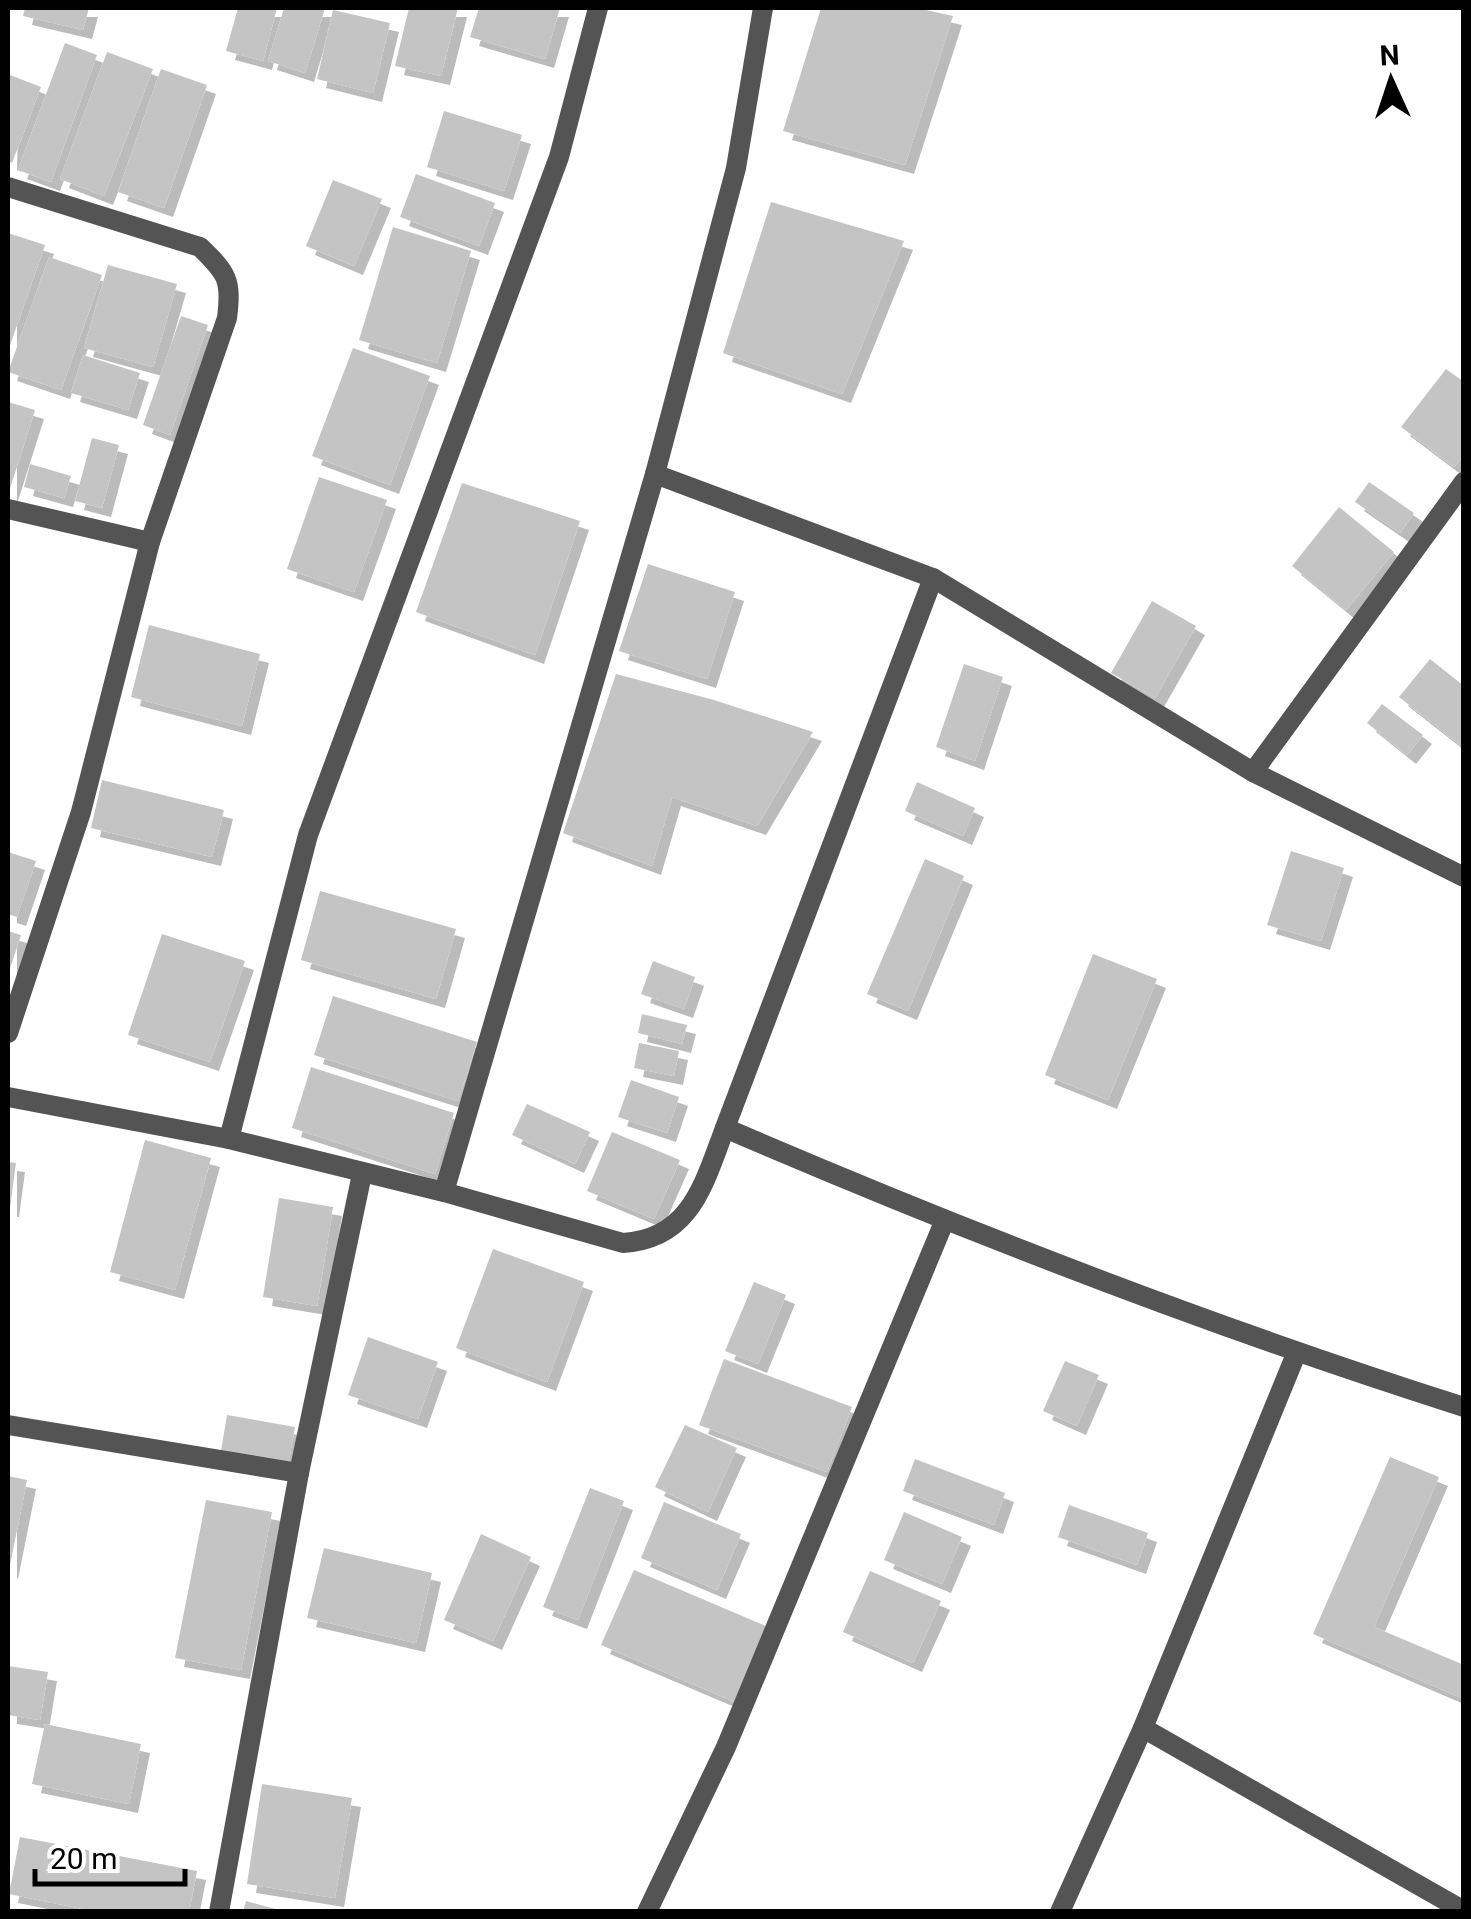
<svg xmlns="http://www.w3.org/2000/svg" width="1471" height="1919" viewBox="0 0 1471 1919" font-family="Roboto,sans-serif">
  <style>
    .building { fill: #c4c4c4; filter: url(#shadow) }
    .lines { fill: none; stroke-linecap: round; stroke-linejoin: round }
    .street { stroke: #545454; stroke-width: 20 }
  </style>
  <defs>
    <filter id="shadow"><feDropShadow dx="9" dy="9" stdDeviation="0" flood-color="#0004"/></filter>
  </defs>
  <rect width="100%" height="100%" fill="#fff"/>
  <!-- building -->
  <g class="building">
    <polygon points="25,8 89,8 83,30 23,16"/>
    <polygon points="238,8 277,8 263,61 226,51"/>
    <polygon points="284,8 325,8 305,73 268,61"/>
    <polygon points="409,8 458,8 441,76 395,66"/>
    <polygon points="479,8 560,8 545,59 470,37"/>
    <polygon points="821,8 917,8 953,16 905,165 783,131"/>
    <polygon points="333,10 390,23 373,93 317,79"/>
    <polygon points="65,43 97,55 51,182 18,170"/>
    <polygon points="107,52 153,69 104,196 60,179"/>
    <polygon points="161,69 207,85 164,208 118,192"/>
    <polygon points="10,75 41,87 12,163 8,161"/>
    <polygon points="444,111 522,135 504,191 427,167"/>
    <polygon points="416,174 495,203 479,246 400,217"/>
    <polygon points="333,180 382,199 354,266 306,246"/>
    <polygon points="771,202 904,241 842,394 723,353"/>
    <polygon points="393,227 471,251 437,363 359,340"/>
    <polygon points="8,233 45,245 8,351"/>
    <polygon points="49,257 102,275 61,390 8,372"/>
    <polygon points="108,265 177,284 153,367 84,348"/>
    <polygon points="181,316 208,325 170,435 143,425"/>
    <polygon points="353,348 430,376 390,485 312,456"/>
    <polygon points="83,355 140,373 128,410 71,393"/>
    <polygon points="1446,369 1464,382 1464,455 1454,467 1401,427"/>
    <polygon points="8,402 35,410 8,495"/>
    <polygon points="92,438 119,445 102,508 75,501"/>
    <polygon points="30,464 71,476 64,498 24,487"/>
    <polygon points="319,477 387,500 354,592 287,569"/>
    <polygon points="1369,482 1414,513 1400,533 1355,502"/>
    <polygon points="462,483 580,521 535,655 416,612"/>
    <polygon points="1339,507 1394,552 1346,610 1292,566"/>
    <polygon points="648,564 735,592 707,679 619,651"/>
    <polygon points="1152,601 1196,626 1155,698 1111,673"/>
    <polygon points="149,625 260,654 242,726 131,697"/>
    <polygon points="1430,659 1464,686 1464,748 1399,697"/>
    <polygon points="964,664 1003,677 975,761 936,747"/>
    <polygon points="616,674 714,700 813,732 757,826 672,797 652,866 563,833"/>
    <polygon points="1382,704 1423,735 1407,755 1367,723"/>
    <polygon points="102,780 224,810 212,857 91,828"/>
    <polygon points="917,782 975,808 963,836 905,811"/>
    <polygon points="1291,851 1344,868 1321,941 1267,925"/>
    <polygon points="8,852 36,861 17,917 8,914"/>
    <polygon points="925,859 964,876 908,1011 867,994"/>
    <polygon points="320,891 456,929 436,999 301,960"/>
    <polygon points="8,931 21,935 8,975"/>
    <polygon points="162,934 245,961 210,1062 128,1035"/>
    <polygon points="1093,954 1157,979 1108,1100 1045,1075"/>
    <polygon points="653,961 695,977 684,1009 641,994"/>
    <polygon points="333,996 477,1042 458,1101 314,1055"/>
    <polygon points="642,1014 687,1025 682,1044 638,1033"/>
    <polygon points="639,1043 679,1051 674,1076 634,1068"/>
    <polygon points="311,1067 454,1113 435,1174 292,1128"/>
    <polygon points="631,1080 679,1097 667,1133 618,1117"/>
    <polygon points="527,1104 590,1132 575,1164 512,1135"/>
    <polygon points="612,1132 680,1160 654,1219 587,1191"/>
    <polygon points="145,1140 211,1158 175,1290 110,1272"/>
    <polygon points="8,1162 16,1163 10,1208 8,1208"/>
    <polygon points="279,1198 333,1207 317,1306 263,1297"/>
    <polygon points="493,1249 584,1282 547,1382 456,1348"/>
    <polygon points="754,1282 786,1295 758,1364 725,1351"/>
    <polygon points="368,1337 438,1362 418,1419 348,1395"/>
    <polygon points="724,1359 852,1407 827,1472 699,1425"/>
    <polygon points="1065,1361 1099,1375 1077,1426 1043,1411"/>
    <polygon points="227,1415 295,1427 288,1464 221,1451"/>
    <polygon points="685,1425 737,1448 708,1512 655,1487"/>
    <polygon points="1390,1457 1439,1477 1374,1627 1464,1665 1464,1699 1313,1634"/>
    <polygon points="915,1459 1005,1493 994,1525 903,1491"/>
    <polygon points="8,1476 27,1480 9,1570 8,1569"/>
    <polygon points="590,1488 624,1501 578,1620 543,1607"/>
    <polygon points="206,1500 272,1512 241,1670 175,1658"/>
    <polygon points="664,1502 741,1534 717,1590 641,1558"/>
    <polygon points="1069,1505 1148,1533 1137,1565 1058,1537"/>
    <polygon points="904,1512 962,1537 942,1584 884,1560"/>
    <polygon points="481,1534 531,1557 493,1641 444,1620"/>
    <polygon points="324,1548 432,1573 416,1643 307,1618"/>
    <polygon points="634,1570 768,1627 735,1702 601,1645"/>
    <polygon points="870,1571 941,1601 913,1663 843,1632"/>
    <polygon points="8,1666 48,1672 40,1720 8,1715"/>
    <polygon points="45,1724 141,1744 129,1804 32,1784"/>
    <polygon points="262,1784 352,1798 335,1898 247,1884"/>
    <polygon points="20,1837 197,1871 189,1912 98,1912 9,1894"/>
    <polygon points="246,1901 279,1910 279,1912 243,1912"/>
  </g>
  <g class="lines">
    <!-- street -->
    <g class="street">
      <polyline points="763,8 736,168 655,474 933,578 1253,772 1464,877"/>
      <path d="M 8,187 L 200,247 C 227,273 232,280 227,318 L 150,542 L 81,812 L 8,1033"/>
      <polyline points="8,509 150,542"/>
      <polyline points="1253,772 1464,482"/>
      <path d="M 8,1097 L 229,1139 L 444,1192 L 623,1243 C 691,1239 704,1183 725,1128 C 967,1232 1212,1327 1464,1407"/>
      <polyline points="725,1128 933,578"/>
      <polyline points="229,1139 308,835 559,157 598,8"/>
      <polyline points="444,1192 655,474"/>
      <polyline points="8,1425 299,1473"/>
      <polyline points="1143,1728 1464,1911"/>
      <polyline points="219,1912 299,1473 362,1174"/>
      <polyline points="647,1912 726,1747 944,1222"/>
      <polyline points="1060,1912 1143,1728 1296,1354"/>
    </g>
  </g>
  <!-- border -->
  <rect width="1471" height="1919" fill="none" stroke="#000000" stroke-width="20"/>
  <!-- north arrow -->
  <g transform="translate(1391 80) rotate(357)" stroke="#ffffff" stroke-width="8" paint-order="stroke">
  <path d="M0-8L18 38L0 25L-18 38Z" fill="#000000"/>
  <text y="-15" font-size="28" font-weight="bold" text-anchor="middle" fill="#000000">N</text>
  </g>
  <!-- scale -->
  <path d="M35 1869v15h150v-15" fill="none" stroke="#000000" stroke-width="5"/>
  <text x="50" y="1869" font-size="30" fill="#000000" stroke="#ffffff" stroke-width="8" paint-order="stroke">20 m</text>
</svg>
